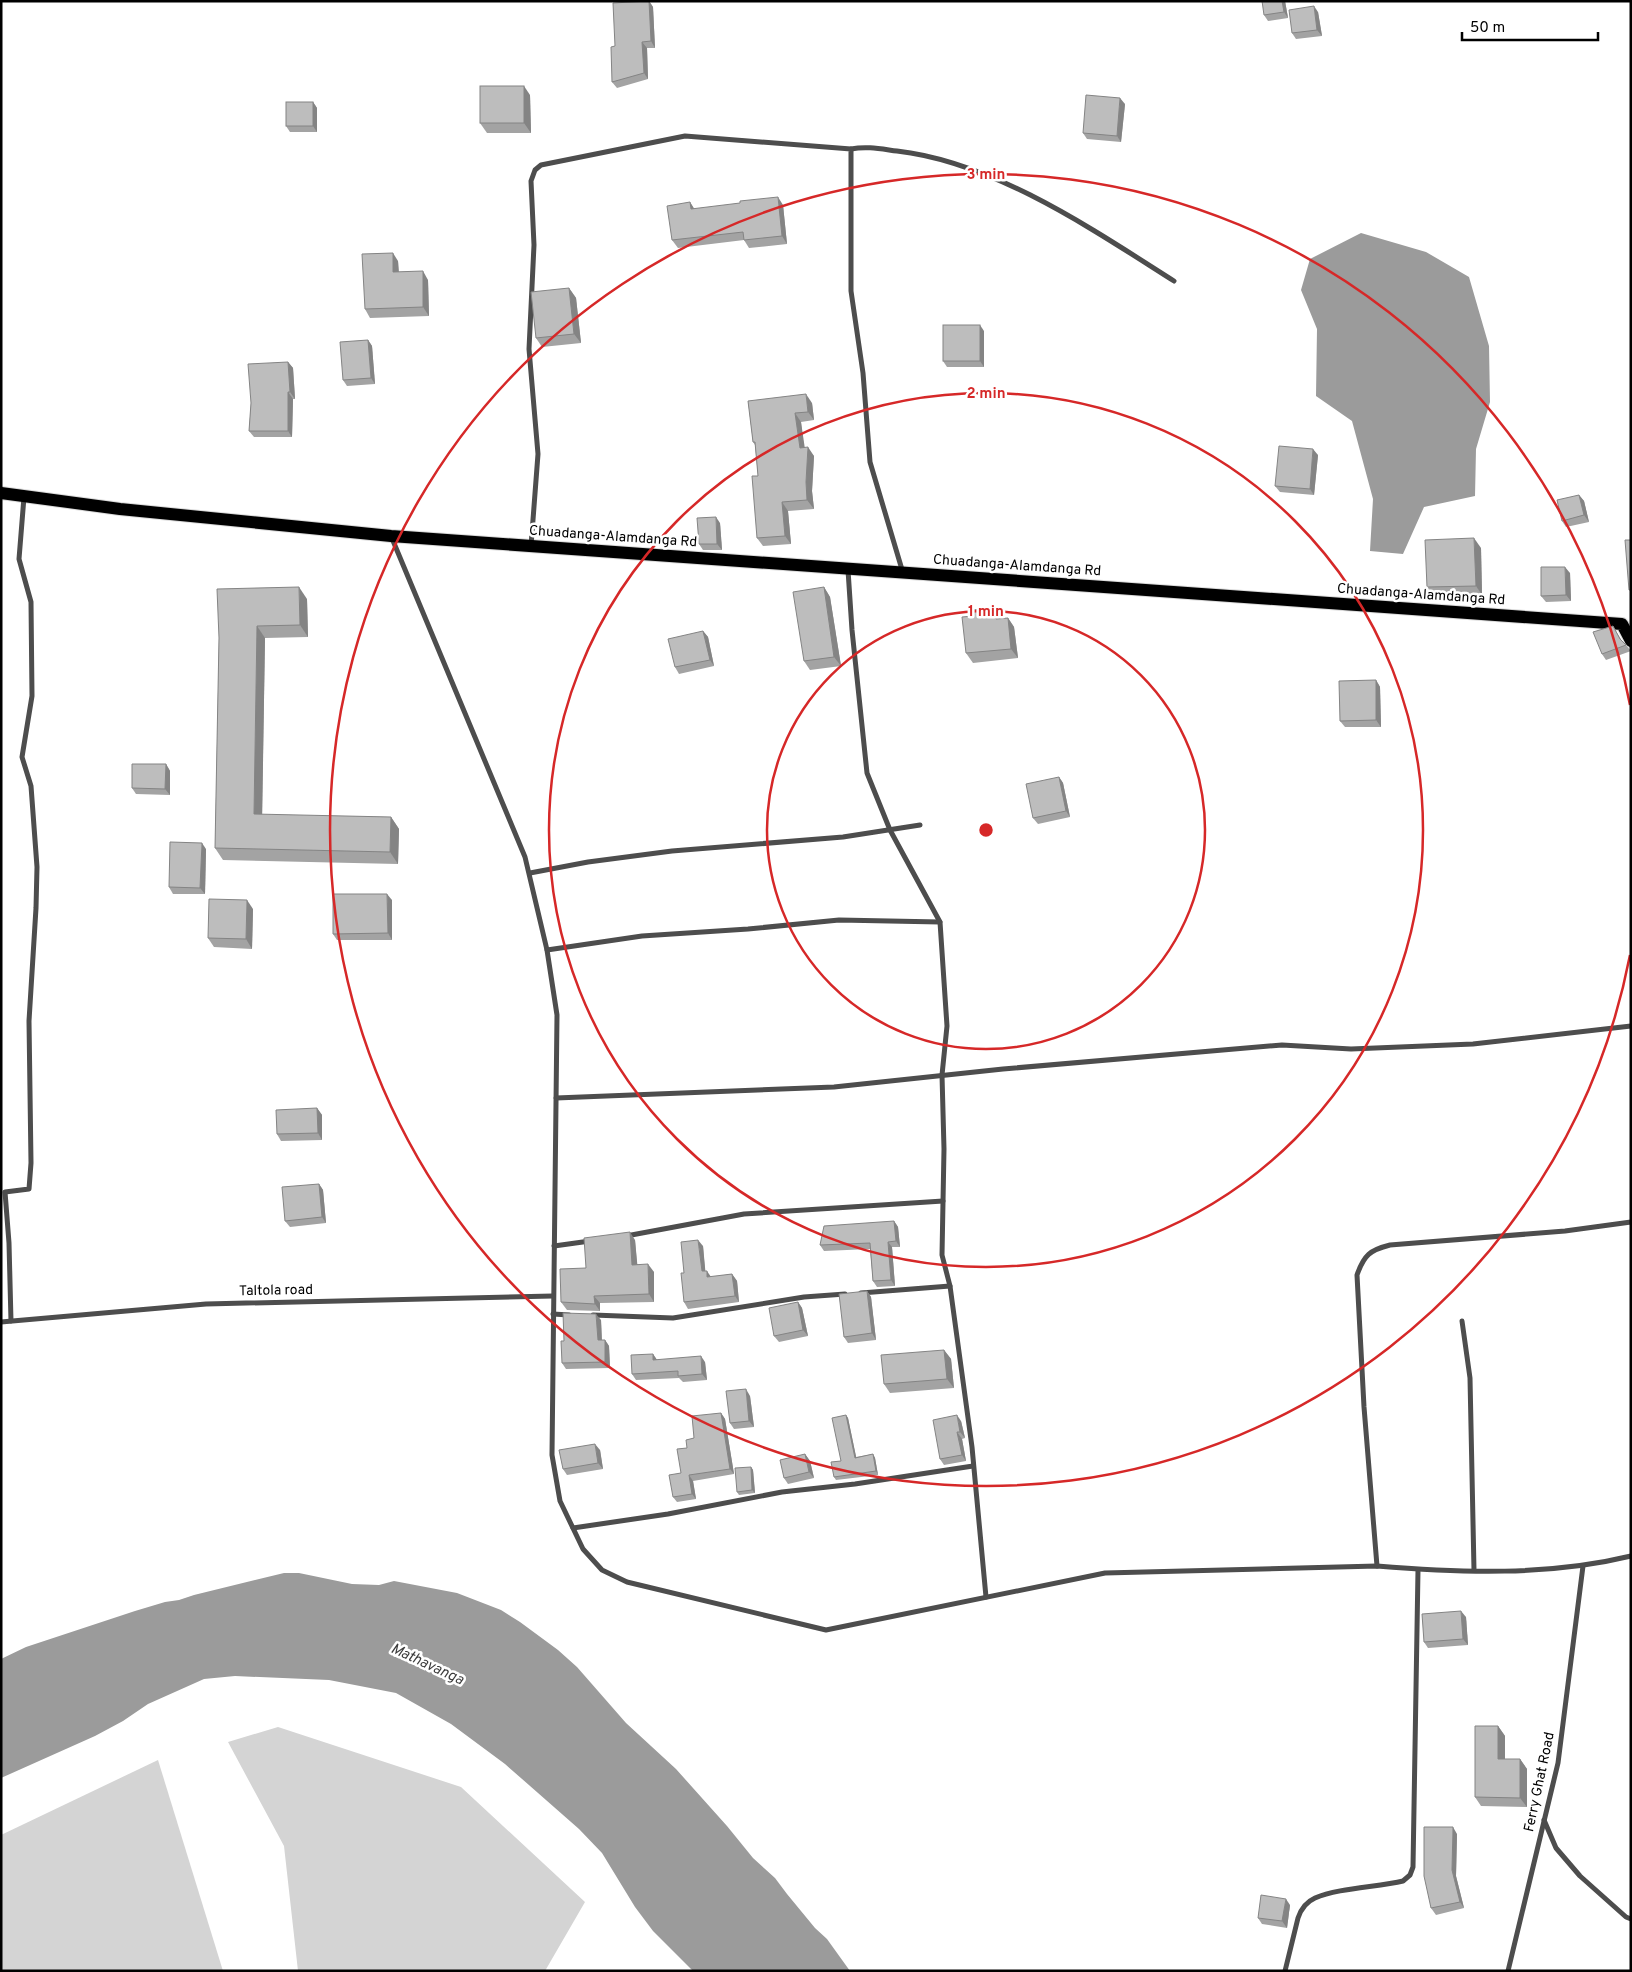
<svg xmlns="http://www.w3.org/2000/svg" width="1632" height="1972" viewBox="0 0 1632 1972" font-family="Overpass,sans-serif">
  <style>
    .green { fill: #d4d4d4 }
    .water { fill: #9b9b9b }
    .lines { fill: none; stroke-linecap: round; stroke-linejoin: round }
    .primary-casing { stroke: #dbdbdb; stroke-width: 14 }
    .street { stroke: #4d4d4d; stroke-width: 5 }
    .primary { stroke: #000; stroke-width: 12 }
    .wall { fill: #a3a3a3 }
    .shaded-wall { fill: #848484 }
    .building { fill: #bdbdbd; stroke: #848484 }
    .ring { fill: none; stroke: #d62828; stroke-width: 2.5 }
    .labels { text-anchor: middle; dominant-baseline: central; stroke-width: 5; stroke-linejoin: round; paint-order: stroke }
    .street-label { font-size: 14px; fill: #000; stroke: #fff }
    .water-label { font-size: 15px; font-style: italic; fill: #3c3c3c; stroke: #fff }
    .centre { fill: #d62828; stroke: #fff; stroke-width: 2.5 }
    .ring-label { font-size: 15px; text-anchor: middle; font-weight: bold; fill: #d62828; stroke: #fff; stroke-width: 5; stroke-linejoin: round; paint-order: stroke }
  </style>
  <rect width="100%" height="100%" fill="#fff"/>
  <!-- green -->
  <g class="green">
    <polygon points="278,1727 461,1787 585,1902 545,1971 298,1971 284,1846 228,1742"/>
    <polygon points="158,1760 223,1971 1,1971 1,1835"/>
  </g>
  <!-- water -->
  <g class="water">
    <polygon points="1361,233 1426,252 1469,277 1489,346 1490,402 1476,449 1475,496 1424,507 1403,554 1370,551 1373,499 1352,421 1316,396 1317,329 1301,290 1310,259"/>
    <polygon points="284,1573 299,1573 352,1584 379,1585 394,1581 457,1593 501,1610 520,1622 558,1650 577,1667 626,1723 676,1769 727,1826 753,1858 775,1878 787,1894 815,1928 827,1939 850,1971 693,1971 653,1931 635,1907 602,1853 579,1829 505,1764 451,1724 396,1693 329,1680 235,1676 204,1679 148,1704 123,1721 95,1736 1,1778 1,1659 26,1647 135,1611 165,1602 179,1600 194,1595"/>
  </g>
  <g class="lines">
    <defs>
      <polyline id="primary" points="1,493 120,509 391,536 1622,624 1631,641"/>
    </defs>
    <!-- primary casing -->
    <use href="#primary" class="primary-casing"/>
    <!-- street -->
    <g class="street">
      <path d="M 851,149 C 867,146 881,149 897,151 C 994,162 1092,229 1174,281"/>
      <path d="M 391,536 L 525,857 L 547,950 L 557,1015 L 552,1455 L 560,1501 L 583,1549 L 602,1570 L 627,1582 L 826,1630 L 1105,1573 L 1377,1566 C 1461,1573 1549,1576 1631,1556"/>
      <polyline points="531,546 538,454 529,349 534,245 531,181 535,170 541,165 551,163 685,136 851,149 851,291 863,373 870,462 903,573"/>
      <polyline points="848,570 852,630 867,773 890,830 940,922 947,1026 942,1075 944,1149 942,1255 950,1286 972,1447 986,1597"/>
      <polyline points="530,873 588,862 672,851 843,837 920,825"/>
      <polyline points="547,950 642,936 748,929 839,920 940,922"/>
      <polyline points="556,1098 834,1087 1003,1069 1282,1045 1351,1049 1473,1044 1631,1026"/>
      <polyline points="626,1236 744,1214 943,1201"/>
      <polyline points="554,1246 590,1241"/>
      <polyline points="861,1293 950,1286"/>
      <polyline points="553,1314 569,1315"/>
      <polyline points="593,1315 673,1318 804,1297 845,1294"/>
      <polyline points="11,1321 9,1243 5,1192 29,1189 31,1163 29,1021 36,908 37,867 31,786 22,757 32,696 31,602 19,559 24,497"/>
      <polyline points="1462,1321 1470,1378 1474,1570"/>
      <polyline points="1,1322 206,1304 553,1296"/>
      <polyline points="573,1528 668,1514 782,1492 855,1484 973,1466"/>
      <path d="M 1377,1566 L 1364,1407 L 1357,1275 C 1364,1255 1370,1250 1390,1245 L 1565,1231 L 1631,1222"/>
      <polyline points="1544,1820 1556,1848 1580,1876 1626,1917 1631,1919"/>
      <path d="M 1285,1971 L 1298,1918 C 1301,1909 1306,1902 1315,1898 C 1338,1888 1378,1887 1403,1881 L 1410,1875 L 1413,1867 L 1418,1570"/>
      <polyline points="1508,1971 1558,1763 1583,1566"/>
    </g>
    <!-- primary -->
    <use href="#primary" class="primary"/>
  </g>
  <!-- wall -->
  <g class="wall">
    <polygon points="649,1 653,7 655,48 647,48 648,79 617,88 612,82 615,46"/>
    <polygon points="1285,1 1288,18 1268,21 1264,15"/>
    <polygon points="1318,12 1322,36 1296,39 1292,33"/>
    <polygon points="530,95 531,133 487,133 480,123"/>
    <polygon points="313,102 317,108 317,132 290,132 286,126"/>
    <polygon points="1125,104 1121,142 1087,139 1083,133"/>
    <polygon points="690,202 694,209 783,205 787,244 749,248 744,240 678,248 672,240"/>
    <polygon points="398,261 399,272 428,280 429,316 370,318 365,309"/>
    <polygon points="569,288 576,298 581,343 542,347 536,338"/>
    <polygon points="984,331 984,367 947,367 943,361"/>
    <polygon points="368,340 372,346 375,384 347,386 343,380"/>
    <polygon points="288,362 293,368 295,399 293,399 292,437 254,437 249,431 251,403"/>
    <polygon points="748,401 812,403 814,420 801,422 804,448 814,456 812,491 814,509 788,511 791,544 763,546 757,538 758,476 755,445 753,442"/>
    <polygon points="1318,455 1314,495 1280,492 1275,486"/>
    <polygon points="1579,495 1584,501 1589,522 1566,527 1562,521"/>
    <polygon points="720,523 722,550 703,550 699,544"/>
    <polygon points="1481,548 1482,595 1433,597 1427,587"/>
    <polygon points="1570,573 1571,601 1546,602 1541,596"/>
    <polygon points="824,587 830,597 841,666 810,670 804,661"/>
    <polygon points="307,599 308,637 265,638 262,815 391,817 399,829 398,864 223,860 215,848 219,638"/>
    <polygon points="995,614 999,619 1008,618 1014,627 1018,658 973,663 966,653"/>
    <polygon points="1613,626 1622,641 1626,645 1631,651 1606,660 1602,654"/>
    <polygon points="703,631 708,637 714,666 679,674 675,667"/>
    <polygon points="1376,680 1380,687 1381,727 1345,727 1340,721"/>
    <polygon points="166,764 170,771 170,795 136,794 132,788"/>
    <polygon points="1059,777 1063,783 1070,817 1038,824 1033,818"/>
    <polygon points="206,849 205,894 173,894 169,887"/>
    <polygon points="392,900 392,940 337,940 333,934"/>
    <polygon points="253,909 252,949 214,947 208,938"/>
    <polygon points="317,1108 322,1115 322,1140 281,1141 277,1134"/>
    <polygon points="319,1184 323,1190 326,1223 290,1227 285,1221"/>
    <polygon points="894,1221 898,1227 900,1247 892,1247 895,1286 877,1287 873,1281 870,1249 824,1251 820,1245"/>
    <polygon points="635,1240 637,1264 654,1272 654,1302 600,1303 600,1311 567,1310 561,1302 586,1268"/>
    <polygon points="703,1246 705,1271 711,1277 732,1274 737,1281 739,1302 688,1309 684,1302 684,1273"/>
    <polygon points="867,1291 871,1297 876,1340 848,1343 844,1337"/>
    <polygon points="798,1302 802,1308 808,1336 779,1342 774,1336"/>
    <polygon points="601,1320 602,1340 605,1340 609,1346 610,1368 566,1369 562,1363 564,1341"/>
    <polygon points="944,1350 951,1359 954,1388 890,1393 884,1384"/>
    <polygon points="653,1354 657,1360 705,1362 707,1380 683,1382 679,1378 636,1380 632,1374"/>
    <polygon points="750,1396 754,1427 734,1429 730,1423"/>
    <polygon points="721,1413 725,1419 734,1474 693,1481 696,1499 677,1502 673,1497 681,1473 687,1448"/>
    <polygon points="846,1415 848,1418 856,1457 873,1454 875,1458 878,1475 836,1480 834,1477 841,1461"/>
    <polygon points="961,1421 965,1438 962,1439 966,1461 944,1465 940,1459"/>
    <polygon points="600,1450 603,1469 567,1475 563,1469"/>
    <polygon points="805,1454 810,1461 814,1478 788,1484 784,1478"/>
    <polygon points="751,1467 753,1470 755,1493 739,1495 737,1492"/>
    <polygon points="1466,1617 1468,1645 1428,1648 1424,1642"/>
    <polygon points="1498,1726 1505,1736 1505,1759 1520,1759 1527,1769 1527,1807 1481,1806 1475,1797"/>
    <polygon points="1457,1834 1456,1876 1464,1908 1436,1915 1431,1908"/>
    <polygon points="1290,1905 1287,1928 1262,1924 1258,1918"/>
  </g>
  <!-- shaded-wall -->
  <g class="shaded-wall">
    <polygon points="649,1 653,7 655,48 651,41"/>
    <polygon points="1282,1 1285,1 1288,18 1284,12"/>
    <polygon points="1314,6 1318,12 1322,36 1317,30"/>
    <polygon points="642,42 647,48 648,79 644,73"/>
    <polygon points="524,86 530,95 531,133 524,123"/>
    <polygon points="1120,98 1125,104 1121,142 1117,136"/>
    <polygon points="313,102 317,108 317,132 313,126"/>
    <polygon points="778,197 783,205 787,244 782,236"/>
    <polygon points="690,202 695,210 691,209"/>
    <polygon points="393,253 398,261 399,280 393,272"/>
    <polygon points="423,271 428,280 429,316 423,307"/>
    <polygon points="569,288 576,298 581,343 574,334"/>
    <polygon points="980,325 984,331 984,367 980,361"/>
    <polygon points="368,340 372,346 375,384 371,378"/>
    <polygon points="288,362 293,368 295,399 290,392"/>
    <polygon points="288,392 293,399 292,437 288,431"/>
    <polygon points="806,394 812,403 814,420 808,412"/>
    <polygon points="795,413 801,422 806,456 800,448"/>
    <polygon points="808,447 814,456 812,491 814,509 807,500 806,482"/>
    <polygon points="1313,449 1318,455 1314,495 1310,489"/>
    <polygon points="1579,495 1584,501 1589,522 1584,515"/>
    <polygon points="782,502 788,511 791,544 785,536"/>
    <polygon points="716,517 720,523 722,550 717,544"/>
    <polygon points="1474,538 1481,548 1482,595 1476,586"/>
    <polygon points="1565,567 1570,573 1571,601 1566,595"/>
    <polygon points="299,587 307,599 308,637 300,625"/>
    <polygon points="824,587 830,597 841,666 834,657"/>
    <polygon points="990,608 1002,623 1003,629 991,614"/>
    <polygon points="1008,618 1014,627 1018,658 1011,649"/>
    <polygon points="257,626 265,638 262,826 254,814"/>
    <polygon points="703,631 708,637 714,666 710,660"/>
    <polygon points="1376,680 1380,687 1381,727 1376,720"/>
    <polygon points="166,764 170,771 170,795 165,789"/>
    <polygon points="1059,777 1063,783 1070,817 1066,811"/>
    <polygon points="391,817 399,829 398,864 390,852"/>
    <polygon points="202,843 206,849 205,894 200,888"/>
    <polygon points="387,894 392,900 392,940 388,933"/>
    <polygon points="247,900 253,909 252,949 246,939"/>
    <polygon points="317,1108 322,1115 322,1140 318,1133"/>
    <polygon points="319,1184 323,1190 326,1223 322,1217"/>
    <polygon points="894,1221 898,1227 900,1247 896,1241"/>
    <polygon points="630,1232 635,1240 638,1272 632,1265"/>
    <polygon points="698,1240 703,1246 706,1278 702,1271"/>
    <polygon points="888,1242 892,1247 895,1286 891,1280"/>
    <polygon points="648,1264 654,1272 654,1302 649,1294"/>
    <polygon points="707,1271 711,1277 707,1277"/>
    <polygon points="732,1274 737,1281 739,1302 735,1296"/>
    <polygon points="867,1291 871,1297 876,1340 872,1333"/>
    <polygon points="594,1296 600,1303 600,1311 595,1304"/>
    <polygon points="798,1302 802,1308 808,1336 803,1330"/>
    <polygon points="596,1314 601,1320 602,1346 598,1340"/>
    <polygon points="605,1340 609,1346 610,1368 605,1362"/>
    <polygon points="944,1350 951,1359 954,1388 947,1379"/>
    <polygon points="653,1354 657,1360 653,1360"/>
    <polygon points="701,1356 705,1362 707,1380 702,1374"/>
    <polygon points="746,1389 750,1396 754,1427 749,1421"/>
    <polygon points="721,1413 725,1419 734,1474 730,1469"/>
    <polygon points="846,1415 848,1418 857,1461 855,1458"/>
    <polygon points="957,1415 961,1421 965,1438 960,1432"/>
    <polygon points="957,1432 962,1439 966,1461 962,1455"/>
    <polygon points="595,1444 600,1450 603,1469 598,1463"/>
    <polygon points="805,1454 810,1461 814,1478 809,1472"/>
    <polygon points="873,1454 875,1458 878,1475 876,1471"/>
    <polygon points="751,1467 753,1470 755,1493 752,1490"/>
    <polygon points="689,1475 693,1481 696,1499 692,1494"/>
    <polygon points="1461,1611 1466,1617 1468,1645 1463,1639"/>
    <polygon points="1498,1726 1505,1736 1505,1768 1498,1759"/>
    <polygon points="1520,1759 1527,1769 1527,1807 1520,1798"/>
    <polygon points="1453,1827 1457,1834 1456,1876 1464,1908 1460,1902 1452,1870"/>
    <polygon points="1286,1899 1290,1905 1287,1928 1282,1921"/>
  </g>
  <!-- building -->
  <g class="building">
    <polygon points="649,1 651,41 642,42 644,73 612,82 611,47 615,46 613,3"/>
    <polygon points="1262,1 1282,1 1284,12 1264,15"/>
    <polygon points="1314,6 1317,30 1292,33 1289,10"/>
    <rect x="480" y="86" width="44" height="37"/>
    <polygon points="1086,95 1120,98 1117,136 1083,133"/>
    <rect x="286" y="102" width="27" height="24"/>
    <polygon points="778,197 782,236 744,240 743,232 672,240 667,206 690,202 691,209 740,203 740,201"/>
    <polygon points="393,253 393,272 423,271 423,307 365,309 362,254"/>
    <polygon points="569,288 574,334 536,338 531,292"/>
    <rect x="943" y="325" width="37" height="36"/>
    <polygon points="368,340 371,378 343,380 340,342"/>
    <polygon points="288,362 290,392 288,392 288,431 249,431 251,403 248,364"/>
    <polygon points="806,394 808,412 795,413 800,448 808,447 806,482 807,500 782,502 785,536 757,538 752,476 758,476 755,442 753,442 748,401"/>
    <polygon points="1279,446 1313,449 1310,489 1275,486"/>
    <polygon points="1579,495 1584,515 1562,521 1557,500"/>
    <polygon points="716,517 717,544 699,544 697,518"/>
    <polygon points="1474,538 1476,586 1427,587 1425,540"/>
    <polygon points="1625,540 1631,540 1631,590 1629,590"/>
    <polygon points="1541,567 1565,567 1566,595 1541,596"/>
    <polygon points="299,587 300,625 257,626 254,814 391,817 390,852 215,848 219,638 217,589"/>
    <polygon points="824,587 834,657 804,661 793,592"/>
    <polygon points="990,608 991,614 996,614 996,619 1008,618 1011,649 966,653 962,617 973,616 972,610"/>
    <polygon points="1613,626 1620,639 1626,645 1602,654 1593,632"/>
    <polygon points="703,631 710,660 675,667 668,639"/>
    <polygon points="1376,680 1376,720 1340,721 1339,681"/>
    <polygon points="132,764 166,764 165,789 132,788"/>
    <polygon points="1059,777 1066,811 1033,818 1026,784"/>
    <polygon points="170,842 202,843 200,888 169,887"/>
    <polygon points="333,894 387,894 388,933 333,934"/>
    <polygon points="209,899 247,900 246,939 208,938"/>
    <polygon points="317,1108 318,1133 277,1134 276,1110"/>
    <polygon points="319,1184 322,1217 285,1221 282,1187"/>
    <polygon points="894,1221 896,1241 888,1242 891,1280 873,1281 870,1243 820,1245 824,1226"/>
    <polygon points="630,1232 632,1265 648,1264 649,1294 594,1296 595,1304 561,1302 560,1269 586,1268 584,1238"/>
    <polygon points="698,1240 702,1271 707,1271 707,1277 732,1274 735,1296 684,1302 681,1273 684,1273 681,1242"/>
    <polygon points="867,1291 872,1333 844,1337 839,1294"/>
    <polygon points="798,1302 803,1330 774,1336 769,1308"/>
    <polygon points="563,1313 596,1314 598,1340 605,1340 605,1362 562,1363 561,1341 564,1341"/>
    <polygon points="944,1350 947,1379 884,1384 881,1355"/>
    <polygon points="653,1354 653,1360 701,1356 702,1374 678,1376 678,1371 632,1374 631,1355"/>
    <polygon points="746,1389 749,1421 730,1423 726,1391"/>
    <polygon points="721,1413 730,1469 689,1475 692,1494 673,1497 669,1475 681,1473 677,1449 687,1448 686,1440 694,1438 692,1416"/>
    <polygon points="846,1415 855,1458 873,1454 876,1471 834,1477 831,1462 841,1461 832,1418"/>
    <polygon points="957,1415 960,1432 957,1432 962,1455 940,1459 933,1420"/>
    <polygon points="595,1444 598,1463 563,1469 559,1450"/>
    <polygon points="805,1454 809,1472 784,1478 780,1460"/>
    <polygon points="751,1467 752,1490 737,1492 735,1468"/>
    <polygon points="1461,1611 1463,1639 1424,1642 1422,1614"/>
    <polygon points="1475,1726 1498,1726 1498,1759 1520,1759 1520,1798 1475,1797"/>
    <polygon points="1424,1827 1453,1827 1452,1870 1460,1902 1431,1908 1424,1876"/>
    <polygon points="1261,1895 1286,1899 1282,1921 1258,1918"/>
  </g>
  <!-- distance rings -->
  <g class="ring">
    <circle cx="986" cy="830" r="219"/>
    <circle cx="986" cy="830" r="437"/>
    <path d="M1630 955A656 656 0 1 1 1630 705"/>
  </g>
  <g class="labels">
    <!-- street labels -->
    <g class="street-label">
      <text transform="translate(613 537) rotate(4)">Chuadanga-Alamdanga Rd</text>
      <text transform="translate(1017 566) rotate(4)">Chuadanga-Alamdanga Rd</text>
      <text transform="translate(1421 595) rotate(4)">Chuadanga-Alamdanga Rd</text>
      <text transform="translate(276 1291) rotate(-1)">Taltola road</text>
      <text transform="translate(1540 1782) rotate(-78)">Ferry Ghat Road</text>
    </g>
    <!-- water labels -->
    <g class="water-label">
      <text transform="translate(427 1665) rotate(25)">Mathavanga</text>
    </g>
  </g>
  <circle cx="986" cy="830" r="8" class="centre"/>
  <g class="ring-label">
    <text x="986" y="179">3 min</text>
    <text x="986" y="398">2 min</text>
    <text x="986" y="616">1 min</text>
  </g>
  <!-- border -->
  <rect width="1632" height="1972" fill="none" stroke="#000000" stroke-width="5"/>
  <!-- scale -->
  <path d="M1462 32v8h136v-8" fill="none" stroke="#000000" stroke-width="2.5"/>
  <text x="1470" y="32" font-size="15" fill="#000000" stroke="#ffffff" stroke-width="4" paint-order="stroke">50 m</text>
</svg>
